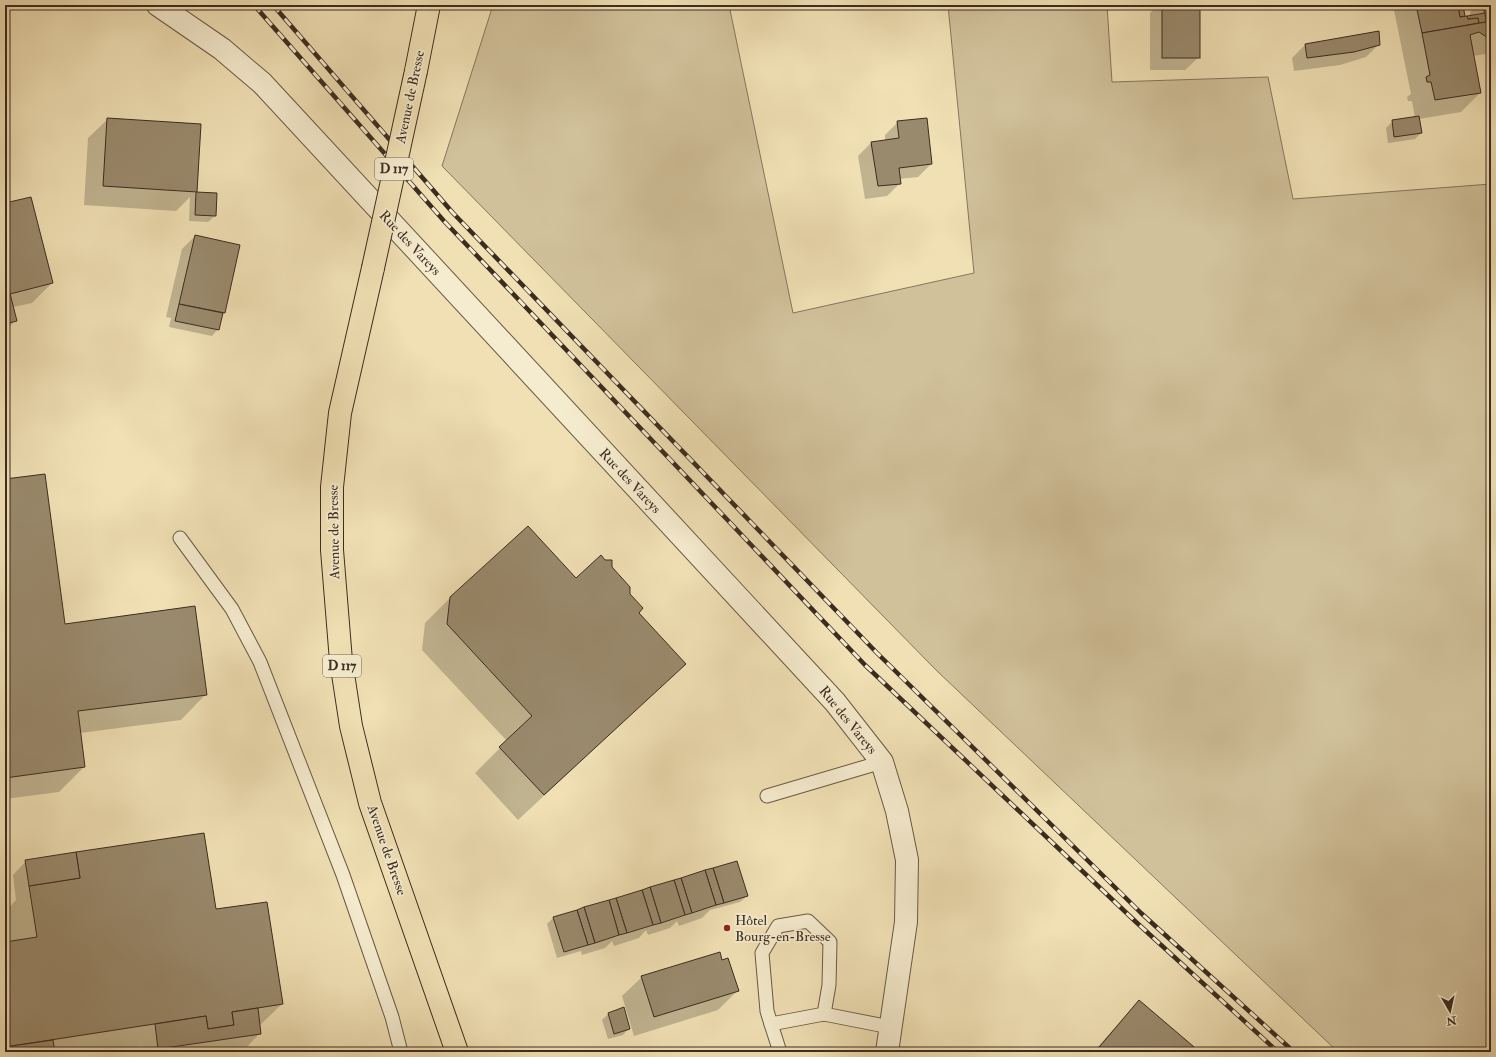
<svg xmlns="http://www.w3.org/2000/svg" width="1496" height="1057" viewBox="0 0 1496 1057" font-family="'IM FELL Double Pica',serif">
  <style>
    .green { fill: #d1c19b; stroke: #86765e }
    .shadow { fill: #0003 }
    .building { fill: #9a8a6d; stroke: #3c2c20 }
    .lines { fill: none; stroke-linecap: round; stroke-linejoin: round }
    .service-casing { stroke: #695945; stroke-width: 15 }
    .minor-casing { stroke: #695945; stroke-width: 24 }
    .primary-casing { stroke: #3c2c20; stroke-width: 24 }
    .service { stroke: #f5ebce; stroke-width: 13 }
    .minor { stroke: #f5ebce; stroke-width: 22 }
    .primary { stroke: #f0e0b4; stroke-width: 22 }
    .rail-casing { stroke: #3c2c20; stroke-width: 4.5 }
    .rail { stroke: #f5ebce; stroke-width: 3; stroke-dasharray: 9; stroke-linecap: butt }
    .primary-bridge-casing { stroke: #3c2c20; stroke-width: 24; stroke-linecap: butt }
    .primary-bridge { stroke: #f0e0b4; stroke-width: 22 }
    .poi-dot { fill: #8f2418; stroke: #f5ebce; stroke-width: 1.5 }
    .labels { text-anchor: middle; dominant-baseline: central; stroke-width: 3.5; stroke-linejoin: round; paint-order: stroke }
    .shield { fill: #f5ebce; stroke: #746554; stroke-width: 1 }
    .shield-label { font-size: 13px; font-weight: bold; fill: #3c2c20 }
    .street-label { font-size: 14px; fill: #3c2c20; stroke: #f5ebce }
    .poi-label { font-size: 14px; fill: #3c2c20; stroke: #f5ebce; text-anchor: start }
  </style>
  <rect width="100%" height="100%" fill="#f0e0b4"/>
  <filter id="stains"><feTurbulence type="fractalNoise" baseFrequency=".005" numOctaves="4"/><feColorMatrix values="0 0 0 0 .2 0 0 0 0 .09 0 0 0 0 .02 0 0 0 .5 -.17"/></filter>
  <radialGradient id="worn" r=".72"><stop offset=".6" stop-color="#630" stop-opacity="0"/><stop offset="1" stop-color="#630" stop-opacity=".3"/></radialGradient>
  <!-- green -->
  <polygon class="green" points="493,5 729,5 793,313 974,273 948,5 1107,5 1112,82 1268,77 1293,199 1491,184 1491,1052 1338,1052 936,670 442,166"/>
  <!-- shadow -->
  <g class="shadow">
    <polygon points="1157,5 1199,5 1199,57 1185,70 1150,70 1150,13"/>
    <polygon points="1393,5 1457,5 1464,16 1462,18 1470,16 1470,12 1477,5 1491,5 1491,53 1473,56 1480,93 1461,112 1419,119 1421,133 1415,139 1388,143 1386,128 1393,121 1415,118 1412,101 1408,101 1407,97 1411,94"/>
    <polygon points="1379,44 1366,57 1340,65 1294,71 1292,58 1305,45"/>
    <polygon points="108,119 196,191 194,193 216,194 215,216 208,222 189,221 190,197 176,211 84,205 88,138"/>
    <polygon points="926,119 931,164 918,177 899,179 900,183 887,196 865,199 858,156 871,143 885,141 885,135 898,122"/>
    <polygon points="5,204 52,283 32,303 13,307 16,320 5,331"/>
    <polygon points="195,236 239,245 224,313 222,315 218,329 212,336 169,327 171,318 166,317 182,249"/>
    <polygon points="5,480 65,625 206,694 181,720 80,733 84,767 59,792 5,799"/>
    <polygon points="576,579 629,594 637,613 685,664 518,820 475,773 507,741 422,650 425,623 450,598"/>
    <polygon points="26,861 215,911 282,1004 259,1026 260,1033 247,1047 211,1052 144,1052 143,1046 106,1052 5,1052 5,943 9,943 5,912 16,900 13,875"/>
    <polygon points="747,896 740,902 710,910 702,918 679,926 677,921 670,928 648,935 646,930 639,938 614,946 612,941 605,948 582,955 581,951 557,958 547,924 553,918"/>
    <polygon points="721,962 737,991 718,1010 634,1036 622,996 642,977"/>
    <polygon points="1139,1001 1199,1052 1093,1052"/>
    <polygon points="608,1014 629,1028 623,1035 608,1039 602,1020"/>
    <polygon points="668,1049 669,1052 658,1052"/>
  </g>
  <!-- building -->
  <g class="building">
    <rect x="1162" y="5" width="38" height="53"/>
    <polygon points="1416,5 1458,5 1460,17 1467,16 1468,19 1478,18 1479,23 1422,33"/>
    <polygon points="1458,5 1463,5 1465,16 1460,17"/>
    <polygon points="1483,5 1491,5 1491,22 1486,22"/>
    <polygon points="1485,13 1486,22 1479,23 1478,18 1468,19 1467,16"/>
    <polygon points="1486,22 1491,22 1491,37 1488,38 1479,32 1470,35 1481,93 1435,100 1431,82 1427,82 1426,77 1430,75 1422,33"/>
    <polygon points="1379,31 1380,45 1354,52 1307,58 1305,44"/>
    <polygon points="1419,116 1422,133 1394,137 1392,120"/>
    <polygon points="107,118 201,124 197,192 103,186"/>
    <polygon points="927,118 932,164 899,168 901,184 878,186 871,142 899,138 897,121"/>
    <polygon points="196,192 217,193 216,216 195,215"/>
    <polygon points="31,197 53,283 10,294 5,274 5,203"/>
    <polygon points="195,235 240,245 225,313 179,304"/>
    <polygon points="5,274 17,321 5,324"/>
    <polygon points="179,304 223,313 219,330 175,321"/>
    <polygon points="45,474 65,624 195,606 207,695 78,711 85,767 5,778 5,479"/>
    <polygon points="528,526 576,578 601,555 605,560 612,560 612,567 630,587 630,594 643,608 639,613 686,664 544,795 499,747 532,716 447,624 450,597"/>
    <polygon points="204,833 216,909 267,902 283,1004 232,1012 234,1025 208,1029 206,1016 5,1047 5,942 37,937 29,886 80,878 76,852"/>
    <polygon points="76,852 80,878 29,886 25,860"/>
    <polygon points="737,861 748,896 724,903 713,868"/>
    <polygon points="713,868 724,903 716,905 705,870"/>
    <polygon points="705,870 716,905 692,913 681,878"/>
    <polygon points="681,878 692,913 685,915 674,880"/>
    <polygon points="674,880 685,915 661,923 650,887"/>
    <polygon points="650,887 661,923 653,925 642,890"/>
    <polygon points="642,890 653,925 627,933 616,898"/>
    <polygon points="616,898 627,933 619,935 609,900"/>
    <polygon points="609,900 619,935 595,943 584,907"/>
    <polygon points="584,907 595,943 588,945 577,910"/>
    <polygon points="577,910 588,945 564,952 553,917"/>
    <polygon points="720,952 722,960 728,958 739,991 654,1017 641,976"/>
    <polygon points="1139,1000 1200,1052 1095,1052"/>
    <polygon points="624,1007 630,1029 614,1034 608,1013"/>
    <polygon points="258,1008 261,1034 158,1049 155,1024 206,1016 208,1029 234,1025 232,1012"/>
    <polygon points="53,1040 55,1052 5,1052 5,1047"/>
  </g>
  <g class="lines">
    <defs>
      <g id="service">
        <polyline points="180,538 232,609 260,662 343,875 392,1017 401,1052"/>
        <polyline points="767,796 882,762"/>
        <polyline points="771,1024 767,1011 762,953 778,926 808,921 830,942 829,985 824,1014"/>
        <polyline points="780,1052 771,1024 824,1014 890,1027"/>
      </g>
      <polyline id="minor" points="158,5 222,49 262,83 835,702 882,762 897,811 907,860 906,922 887,1052"/>
      <g id="primary">
        <polyline points="416,71 429,5"/>
        <polyline points="373,268 340,413 332,487 332,550 341,661 351,726 370,803 457,1052"/>
      </g>
    </defs>
    <!-- service casing -->
    <use href="#service" class="service-casing"/>
    <!-- minor casing -->
    <use href="#minor" class="minor-casing"/>
    <!-- primary casing -->
    <use href="#primary" class="primary-casing"/>
    <!-- service -->
    <use href="#service" class="service"/>
    <!-- minor -->
    <use href="#minor" class="minor"/>
    <!-- primary -->
    <use href="#primary" class="primary"/>
    <defs>
      <g id="rail">
        <polyline points="254,5 444,221 865,665 1136,922 1278,1052"/>
        <polyline points="273,5 453,213 877,653 1141,913 1294,1052"/>
      </g>
    </defs>
    <!-- rail casing -->
    <use href="#rail" class="rail-casing"/>
    <!-- rail -->
    <use href="#rail" class="rail"/>
    <defs>
      <polyline id="primary-bridge" points="373,268 416,71"/>
    </defs>
    <!-- primary-bridge casing -->
    <use href="#primary-bridge" class="primary-bridge-casing"/>
    <!-- primary-bridge -->
    <use href="#primary-bridge" class="primary-bridge"/>
  </g>
  <!-- markers -->
  <circle class="poi-dot" cx="727" cy="928" r="4"/>
  <g class="labels">
    <!-- shield labels -->
    <g class="shield">
      <rect x="375" y="158" width="38" height="22" rx="3"/>
      <rect x="323" y="655" width="38" height="22" rx="3"/>
    </g>
    <g class="shield-label">
      <text x="394" y="169">D 117</text>
      <text x="342" y="666">D 117</text>
    </g>
    <!-- street labels -->
    <g class="street-label">
      <text transform="translate(410 97) rotate(-78)">Avenue de Bresse</text>
      <text transform="translate(410 243) rotate(47)">Rue des Vareys</text>
      <text transform="translate(630 481) rotate(47)">Rue des Vareys</text>
      <text transform="translate(334 532) rotate(-91)">Avenue de Bresse</text>
      <text transform="translate(848 720) rotate(51)">Rue des Vareys</text>
      <text transform="translate(387 850) rotate(71)">Avenue de Bresse</text>
    </g>
    <!-- poi labels -->
    <g class="poi-label">
      <text x="735" y="920">Hôtel<tspan x="735" dy="16">Bourg-en-Bresse</tspan></text>
    </g>
  </g>
  <!-- margin -->
  <rect width="1496" height="1057" fill="none" stroke="#f0e0b4" stroke-width="20"/>
  <rect x="6" y="6" width="1484" height="1045" fill="none" stroke="#3c2c20" stroke-width="2"/>
  <rect x="10" y="10" width="1476" height="1037" fill="none" stroke="#3c2c20"/>
  <!-- north arrow -->
  <g transform="translate(1450 1011) rotate(171)" stroke="#f5ebce" stroke-width="3" paint-order="stroke">
  <path d="M0-3L7 15L0 10L-7 15Z" fill="#3c2c20"/>
  <text y="-6" font-size="11" font-weight="bold" text-anchor="middle" fill="#3c2c20">N</text>
  </g>
  <rect width="100%" height="100%" filter="url(#stains)"/>
  <rect width="100%" height="100%" fill="url(#worn)"/>
</svg>
